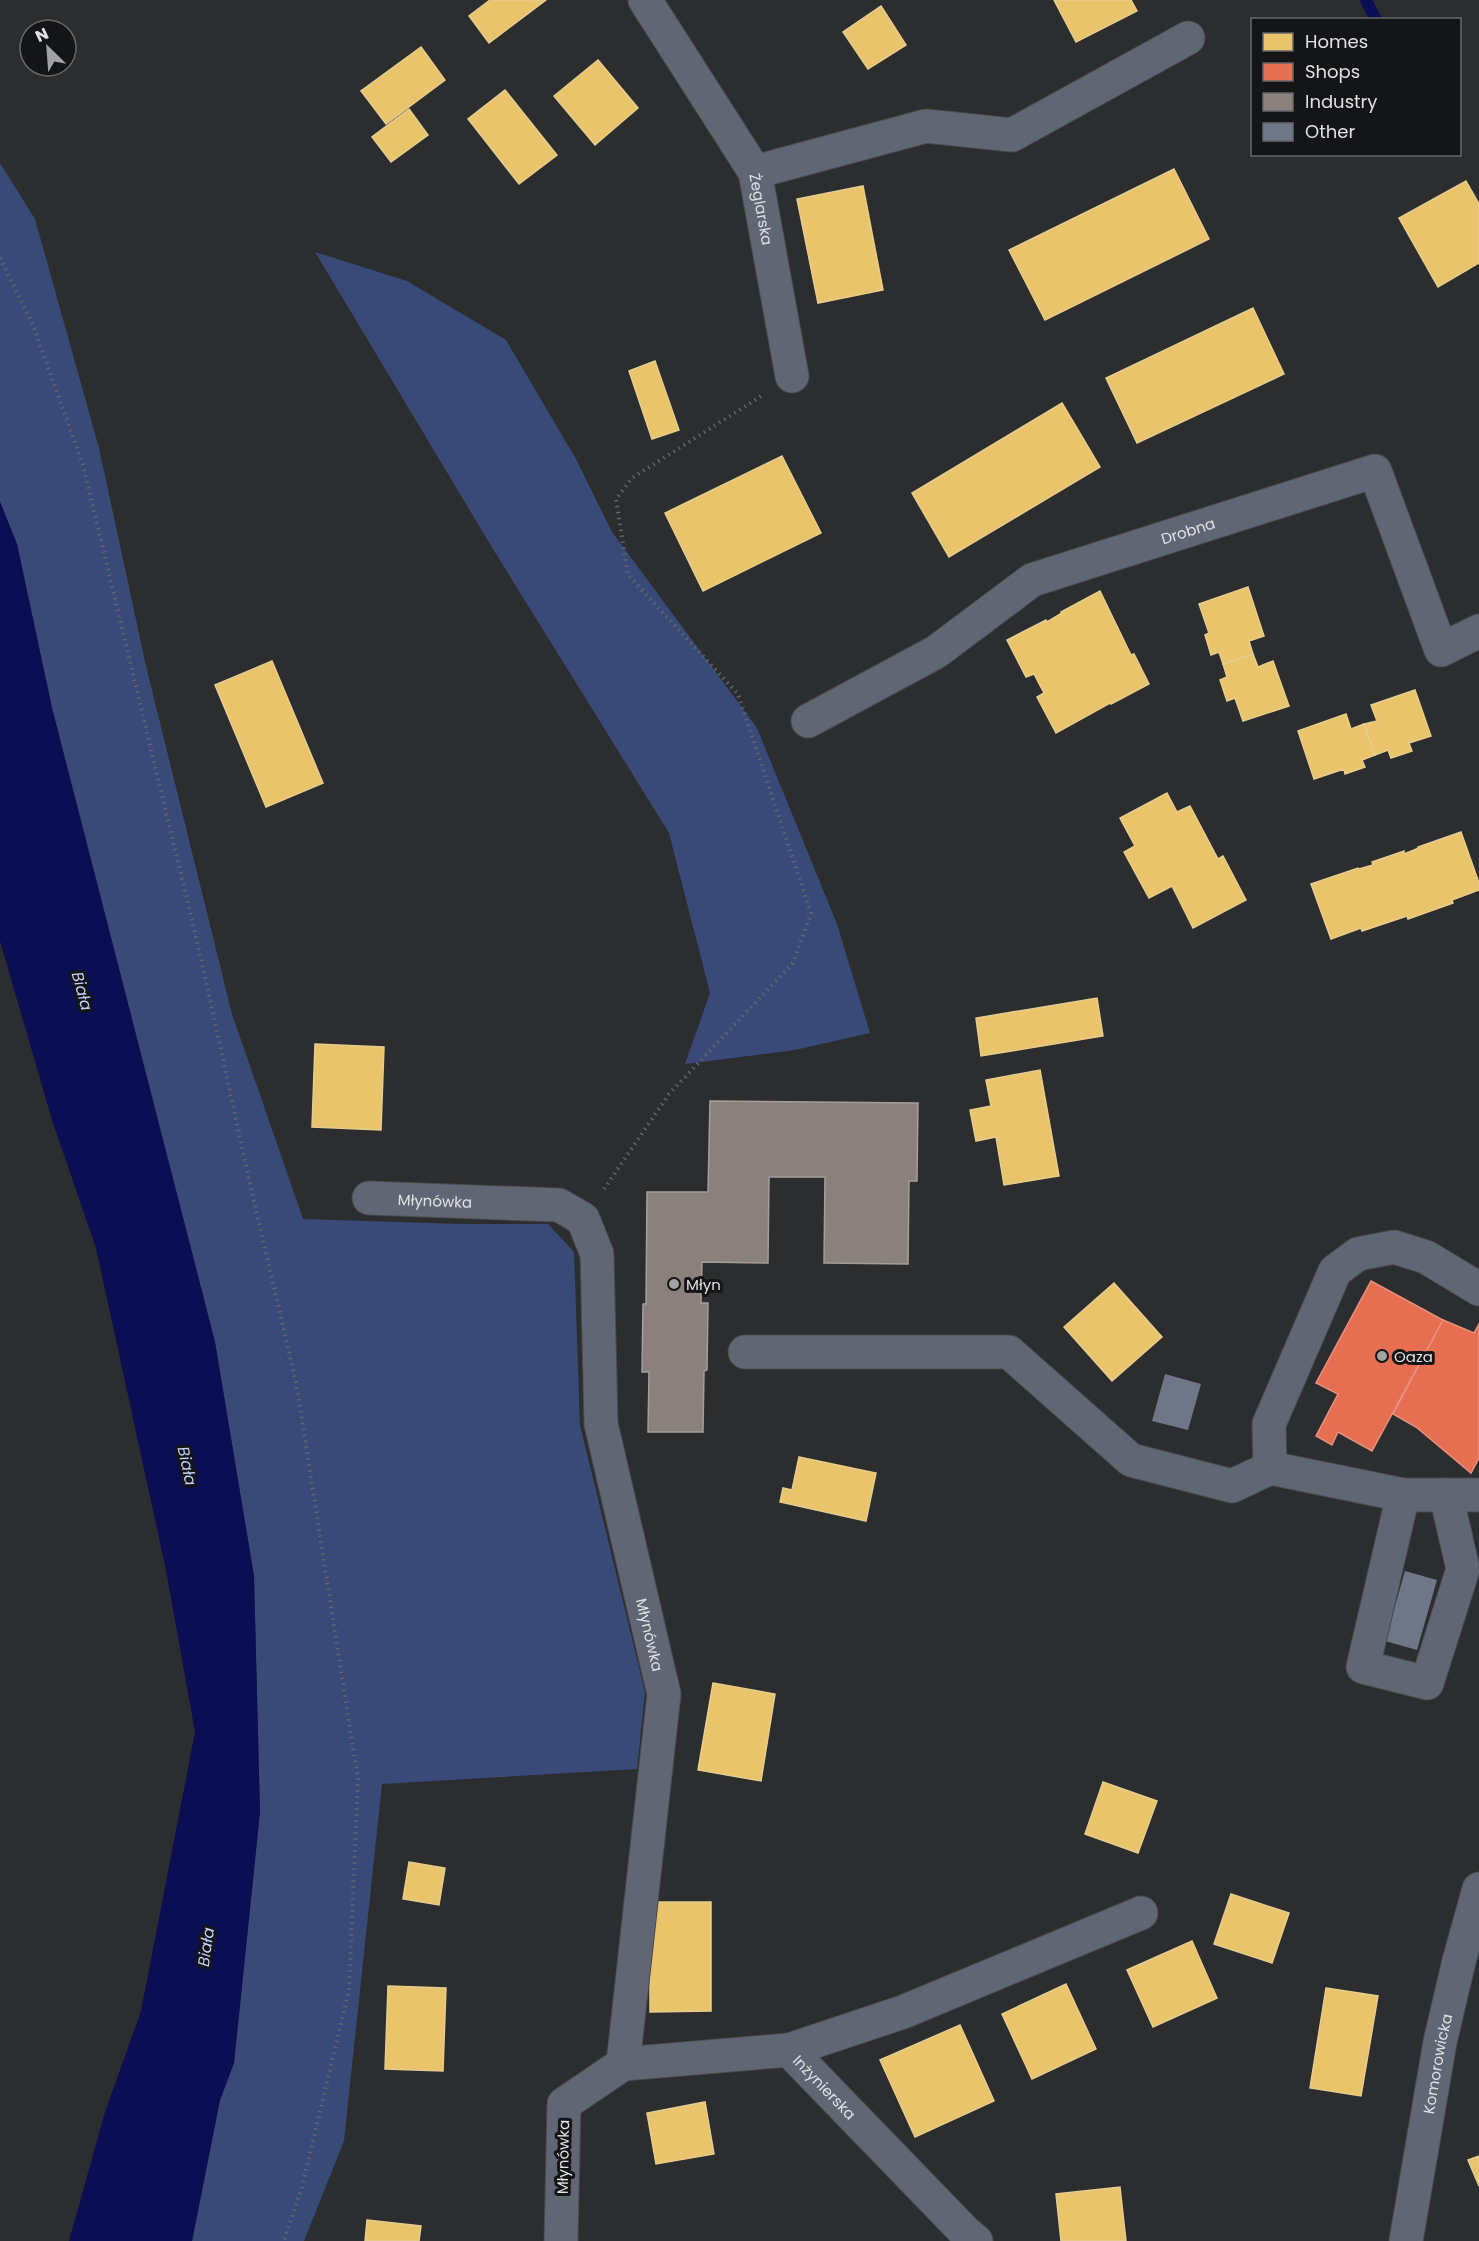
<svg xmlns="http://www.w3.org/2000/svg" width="1479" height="2241" viewBox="0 0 1479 2241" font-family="Poppins,sans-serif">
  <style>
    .green { fill: #3a4a78 }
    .water { fill: #0a0f53 }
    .homes { fill: #e9c46a; stroke: #e6cd8e; stroke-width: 1.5 }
    .shops { fill: #e76f51; stroke: #e5917d; stroke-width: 1.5 }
    .industry { fill: #8a817c; stroke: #a49e9b; stroke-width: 1.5 }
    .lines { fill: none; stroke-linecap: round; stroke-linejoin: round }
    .stream { stroke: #0a0f53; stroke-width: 12 }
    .building { fill: #6f7687 }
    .minor-casing { stroke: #494a4b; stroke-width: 35 }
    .path { stroke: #62646d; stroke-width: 4; stroke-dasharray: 1.5 4.5; stroke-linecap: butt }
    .minor { stroke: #616674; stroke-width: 33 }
    .poi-dot { fill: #a1a2a4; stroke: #141516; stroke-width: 2 }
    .labels { text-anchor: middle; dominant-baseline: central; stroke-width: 6; stroke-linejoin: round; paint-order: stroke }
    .street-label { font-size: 15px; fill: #e0e1e3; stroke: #141516 }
    .poi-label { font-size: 15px; fill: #e0e1e3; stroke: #141516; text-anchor: start }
    .water-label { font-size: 16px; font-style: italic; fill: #becffa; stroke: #141516 }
  </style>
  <rect width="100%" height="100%" fill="#2c2d2e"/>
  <!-- green -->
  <g class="green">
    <polygon points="0,163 35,219 99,448 146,666 232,1014 303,1219 460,1224 548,1224 574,1252 580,1425 645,1692 637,1769 382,1784 344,2141 304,2241 192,2241 220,2100 234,2063 260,1812 254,1576 215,1342 52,708 17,544 0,502"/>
    <polygon points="315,252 407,281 506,340 576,459 612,532 757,728 837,924 870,1033 795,1050 685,1064 710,993 669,833 493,549"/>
  </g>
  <!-- water -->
  <polygon class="water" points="0,502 17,544 52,708 215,1342 254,1576 260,1812 234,2063 220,2100 192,2241 69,2241 105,2112 141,2011 195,1732 166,1570 96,1248 52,1120 0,941"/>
  <!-- homes -->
  <g class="homes">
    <polygon points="490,0 546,0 489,43 469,16"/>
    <polygon points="1054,0 1131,0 1137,11 1076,42"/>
    <polygon points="881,6 906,45 868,69 843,32"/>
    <polygon points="421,47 445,80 386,124 361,91"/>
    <polygon points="598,60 638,108 595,145 554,96"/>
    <polygon points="505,90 557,155 519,184 468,119"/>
    <polygon points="409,109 428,135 391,162 372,137"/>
    <polygon points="1174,169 1209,239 1045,320 1009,250"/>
    <polygon points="1466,181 1479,204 1479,263 1438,287 1399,218"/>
    <polygon points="863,186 883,290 818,303 797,199"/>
    <polygon points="1253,308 1284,374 1137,443 1106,378"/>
    <polygon points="655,361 679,430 652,439 629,371"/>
    <polygon points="1062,403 1100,467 949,557 912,493"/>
    <polygon points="782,456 821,533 703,591 665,513"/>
    <polygon points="1248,587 1264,636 1249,641 1253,654 1223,664 1219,652 1211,655 1205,635 1209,633 1199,604"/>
    <polygon points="1100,591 1131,655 1134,654 1149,684 1111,704 1110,703 1056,733 1037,697 1044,693 1034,674 1026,677 1007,640 1046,620 1047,622 1062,613 1061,612"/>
    <polygon points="1253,654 1258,667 1273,661 1289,706 1243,721 1235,698 1227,701 1220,680 1227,677 1223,664"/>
    <polygon points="272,661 323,783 266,807 215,685"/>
    <polygon points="1415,690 1431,736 1409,743 1412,751 1391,758 1388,750 1375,755 1364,724 1377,721 1371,705"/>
    <polygon points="1346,714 1351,729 1364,724 1375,755 1362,760 1365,767 1345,774 1344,769 1314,779 1298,731"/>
    <polygon points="1167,793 1177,812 1190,806 1218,859 1223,856 1246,900 1193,928 1172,886 1149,898 1124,852 1135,846 1120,818"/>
    <polygon points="1461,832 1479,883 1479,890 1452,900 1453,903 1408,919 1407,916 1362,931 1361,928 1331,939 1311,884 1358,868 1359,869 1373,865 1372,862 1404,851 1404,854 1419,848 1418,847"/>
    <polygon points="1097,998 1103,1036 981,1056 976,1018"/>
    <polygon points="315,1044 384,1047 381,1130 312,1127"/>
    <polygon points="1040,1070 1059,1176 1004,1185 996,1137 976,1141 970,1110 991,1106 986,1080"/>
    <polygon points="1114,1283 1162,1337 1112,1381 1064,1327"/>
    <polygon points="799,1457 876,1473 866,1521 780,1502 783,1488 792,1490"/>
    <polygon points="713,1683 775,1694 761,1781 698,1770"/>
    <polygon points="1103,1782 1157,1801 1138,1853 1085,1834"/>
    <polygon points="409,1862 445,1868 439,1905 403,1899"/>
    <polygon points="1231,1894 1289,1913 1272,1963 1214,1944"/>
    <polygon points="650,1902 711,1902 711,2011 650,2012"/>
    <polygon points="1192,1941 1217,1998 1153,2027 1127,1970"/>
    <polygon points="1066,1984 1096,2049 1032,2079 1002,2014"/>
    <polygon points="388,1986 446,1988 443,2071 385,2069"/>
    <polygon points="1326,1988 1378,1996 1361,2096 1310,2088"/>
    <polygon points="960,2025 994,2101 915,2137 880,2060"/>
    <polygon points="705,2102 714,2154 656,2164 647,2113"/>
    <polygon points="1479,2156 1479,2186 1468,2160"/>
    <polygon points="1120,2187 1126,2241 1061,2241 1056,2194"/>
    <polygon points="367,2220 421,2226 419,2241 365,2241"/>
  </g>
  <!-- shops -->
  <g class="shops">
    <polygon points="1371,1281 1443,1320 1372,1451 1338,1432 1332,1445 1316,1436 1338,1394 1316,1383"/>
    <polygon points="1443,1320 1474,1333 1479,1324 1479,1458 1471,1473 1416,1427 1393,1414"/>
  </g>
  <!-- industry -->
  <polygon class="industry" points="710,1101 918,1103 917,1181 909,1181 908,1264 824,1263 825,1177 769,1177 768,1263 702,1262 701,1303 708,1303 707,1370 704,1371 703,1432 648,1432 649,1372 642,1372 643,1304 646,1304 647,1192 708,1192"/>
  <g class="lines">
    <!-- stream -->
    <polyline class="stream" points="1366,0 1376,20"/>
  </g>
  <!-- building -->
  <g class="building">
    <polygon points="1165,1374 1201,1384 1188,1430 1152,1421"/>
    <polygon points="1405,1571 1437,1580 1417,1650 1385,1641"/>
  </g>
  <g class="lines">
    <defs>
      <g id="minor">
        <path id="s1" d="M 645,0 L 755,172 L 792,376"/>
        <polyline points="755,172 926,126 1012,135 1188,38"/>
        <path id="s2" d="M 808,721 L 936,652 L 1032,580 L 1375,471 L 1441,650 L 1479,631"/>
        <path id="s3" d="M 369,1198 L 559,1205 L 583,1219 L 597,1254 L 601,1424 L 664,1694 L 623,2064 L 564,2104 L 561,2241"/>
        <polyline points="745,1352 1009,1352 1131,1460 1232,1486 1270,1468 1403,1495 1479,1495"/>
        <polyline points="1270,1468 1269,1424 1335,1271 1358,1254 1394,1247 1426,1257 1479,1289"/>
        <polyline points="1403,1495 1363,1667 1427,1683 1463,1569 1446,1495"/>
        <polyline points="789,2050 903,2012 1141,1913"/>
        <path id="s4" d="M 623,2064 L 789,2050 L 965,2232 L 976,2241"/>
        <path id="s5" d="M 1406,2241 L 1440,2042 L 1459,1961 L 1479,1889"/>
      </g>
    </defs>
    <!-- minor casing -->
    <use href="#minor" class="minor-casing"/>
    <!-- path -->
    <g class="path">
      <polyline points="0,258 33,325 83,465 201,958 250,1184 296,1382 358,1779 349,1990 302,2187 284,2241"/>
      <polyline points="604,1189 669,1094 793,963 811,913 738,694 628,575 616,499 632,478 763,395"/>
    </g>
    <!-- minor -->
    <use href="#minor" class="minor"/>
  </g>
  <!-- markers -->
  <g class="poi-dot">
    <circle cx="674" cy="1284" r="6"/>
    <circle cx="1382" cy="1356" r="6"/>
  </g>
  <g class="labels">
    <!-- street labels -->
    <g class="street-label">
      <text stroke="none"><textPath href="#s1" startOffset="242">Żeglarska</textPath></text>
      <text stroke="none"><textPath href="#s2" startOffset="429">Drobna</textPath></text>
      <text stroke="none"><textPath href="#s3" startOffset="66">Młynówka</textPath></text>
      <text stroke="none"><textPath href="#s3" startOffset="642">Młynówka</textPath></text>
      <text stroke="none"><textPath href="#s5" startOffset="180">Komorowicka</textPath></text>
      <text stroke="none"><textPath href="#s4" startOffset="218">Inżynierska</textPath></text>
      <text transform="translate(563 2157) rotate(-89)">Młynówka</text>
    </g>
    <!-- poi labels -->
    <g class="poi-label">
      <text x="686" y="1284">Młyn</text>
      <text x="1394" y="1356">Oaza</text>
    </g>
    <!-- water labels -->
    <g class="water-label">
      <text transform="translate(82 991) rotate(75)">Biała</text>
      <text transform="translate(187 1466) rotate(78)">Biała</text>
      <text transform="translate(206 1947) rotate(-82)">Biała</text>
    </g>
  </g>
  <!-- legend -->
  <rect x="1251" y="18" width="210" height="138" fill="#141516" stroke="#666768" stroke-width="1.5"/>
  <rect x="1263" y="33" width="30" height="18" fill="#e9c46a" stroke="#666768" stroke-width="1.5"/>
  <text x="1305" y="48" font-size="18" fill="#e0e1e3">Homes</text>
  <rect x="1263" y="63" width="30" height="18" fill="#e76f51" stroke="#666768" stroke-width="1.5"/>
  <text x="1305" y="78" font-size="18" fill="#e0e1e3">Shops</text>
  <rect x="1263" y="93" width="30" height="18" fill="#8a817c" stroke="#666768" stroke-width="1.5"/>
  <text x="1305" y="108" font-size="18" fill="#e0e1e3">Industry</text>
  <rect x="1263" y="123" width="30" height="18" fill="#6f7687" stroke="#666768" stroke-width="1.5"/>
  <text x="1305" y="138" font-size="18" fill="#e0e1e3">Other</text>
  <!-- north arrow -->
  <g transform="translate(48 48) rotate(335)"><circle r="28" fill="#141516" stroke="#666768" stroke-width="1.5"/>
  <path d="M0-4.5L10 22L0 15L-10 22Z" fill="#a1a2a4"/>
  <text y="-9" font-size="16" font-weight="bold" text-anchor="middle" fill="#e0e1e3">N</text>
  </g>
</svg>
